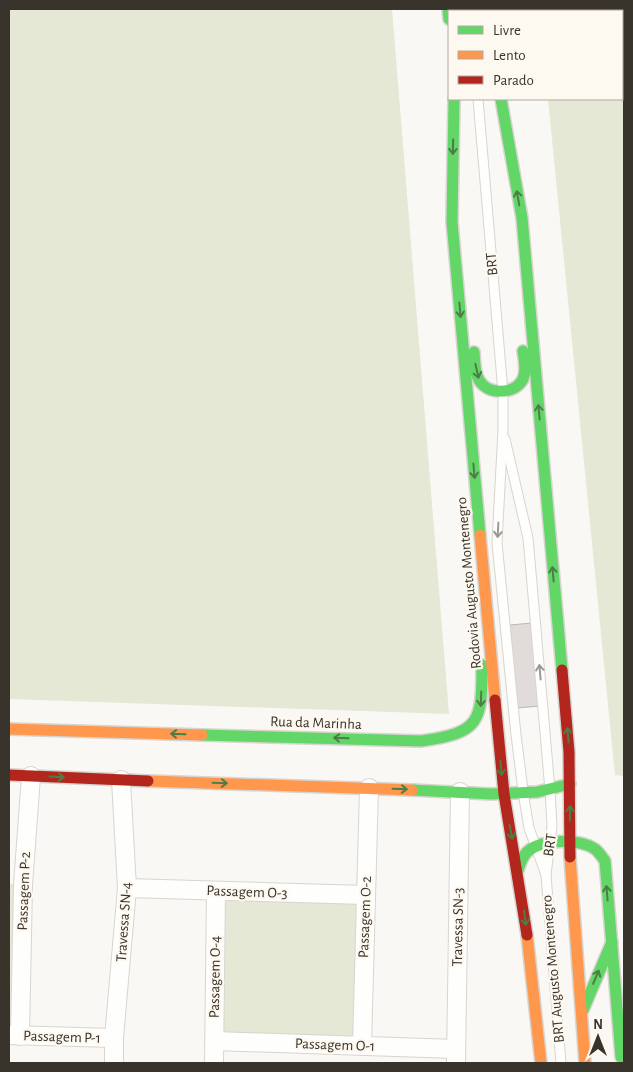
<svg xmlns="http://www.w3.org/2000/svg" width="633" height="1072" viewBox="0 0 633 1072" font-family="'Alegreya Sans',sans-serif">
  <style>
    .green { fill: #e4e8d5 }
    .building { fill: #e1dbda; stroke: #bcb7b6 }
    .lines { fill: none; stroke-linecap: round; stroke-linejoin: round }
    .lane-casing { stroke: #d8d5d0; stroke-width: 11 }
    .street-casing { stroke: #d8d5d0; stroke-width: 20 }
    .fast-casing { stroke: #d8d5d0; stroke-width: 14 }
    .slow-casing { stroke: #d8d5d0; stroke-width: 14 }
    .jam-casing { stroke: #d8d5d0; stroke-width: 14 }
    .lane { stroke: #fefefd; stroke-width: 9 }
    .street { stroke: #fefefd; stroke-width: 18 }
    .fast { stroke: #63d668; stroke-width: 11 }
    .slow { stroke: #ff974d; stroke-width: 11 }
    .jam { stroke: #b3261e; stroke-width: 11 }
    .oneway { stroke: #4c7d46 }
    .oneway2 { stroke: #9c9994 }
    .labels { text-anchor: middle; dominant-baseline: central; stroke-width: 4.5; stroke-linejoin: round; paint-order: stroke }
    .street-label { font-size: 15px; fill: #39342b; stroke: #fef9f0 }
  </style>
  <rect width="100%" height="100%" fill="#faf8f4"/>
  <!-- green -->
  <g class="green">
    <polygon points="9,9 392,9 449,714 9,699"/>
    <polygon points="539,9 624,9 624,776 615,775 548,99 622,99 622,11 540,11"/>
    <polygon points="9,884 23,885 20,1036 9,1035"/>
    <polygon points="216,891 366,895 362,1046 214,1041"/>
  </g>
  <!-- building -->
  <polygon class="building" points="532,623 540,706 517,708 510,625"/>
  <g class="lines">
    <defs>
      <g id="lane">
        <polyline points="470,9 470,11"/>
        <polyline points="478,99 503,392 503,429 497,543 516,735 524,798 529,828 546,875"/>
        <polyline points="505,439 528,538 550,790 552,826 546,875 561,1063"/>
      </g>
      <g id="street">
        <polyline points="127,888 366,895"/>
        <polyline points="9,1035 114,1038"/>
        <polyline points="20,1036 23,885 31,776"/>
        <polyline points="214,1041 456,1049"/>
        <polyline points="362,1046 369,788"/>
        <polyline points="114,1063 114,1038 127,888 121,780"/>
        <polyline points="214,1063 216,891"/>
        <polyline points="456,1063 460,792"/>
      </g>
      <g id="fast">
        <polyline points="448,9 449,19"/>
        <polyline points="492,9 493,11"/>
        <polyline points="454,99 452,222 480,535"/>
        <polyline points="501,99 522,218 562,670"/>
        <path d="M 474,352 C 475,361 474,372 479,380 C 487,395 515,395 523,379 C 527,370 524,360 523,351"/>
        <path d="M 202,735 L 421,741 C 481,733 482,721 482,665"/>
        <polyline points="412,790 491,794 537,792 570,784"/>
        <path d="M 518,870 C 520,864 522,857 527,852 C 541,839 579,838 595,849 C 599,852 602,857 605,861 L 621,1057"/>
        <polyline points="583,1010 612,942"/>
      </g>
      <g id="slow">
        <polyline points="480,535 495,700"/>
        <polyline points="9,729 202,735"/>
        <polyline points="148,781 412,790"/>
        <polyline points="570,857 585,1063"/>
        <polyline points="527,935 541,1063"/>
      </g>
      <g id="jam">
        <polyline points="562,670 569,752 570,857"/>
        <polyline points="495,700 504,794 527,935"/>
        <polyline points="9,775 148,781"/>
      </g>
    </defs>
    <!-- lane casing -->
    <use href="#lane" class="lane-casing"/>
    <!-- street casing -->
    <use href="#street" class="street-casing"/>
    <!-- fast casing -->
    <use href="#fast" class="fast-casing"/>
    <!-- slow casing -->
    <use href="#slow" class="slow-casing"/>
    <!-- jam casing -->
    <use href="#jam" class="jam-casing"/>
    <!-- lane -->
    <use href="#lane" class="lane"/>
    <!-- street -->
    <use href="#street" class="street"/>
    <!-- fast -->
    <use href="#fast" class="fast"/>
    <!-- slow -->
    <use href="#slow" class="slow"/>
    <!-- jam -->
    <use href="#jam" class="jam"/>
  </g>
  <!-- one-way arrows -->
  <defs><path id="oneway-shaft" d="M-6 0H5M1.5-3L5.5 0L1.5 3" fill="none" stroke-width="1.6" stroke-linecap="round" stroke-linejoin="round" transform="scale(1.25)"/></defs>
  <g class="oneway">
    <use href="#oneway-shaft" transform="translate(453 147) rotate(91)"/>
    <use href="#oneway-shaft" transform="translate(518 198) rotate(-100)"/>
    <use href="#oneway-shaft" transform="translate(460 310) rotate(85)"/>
    <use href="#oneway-shaft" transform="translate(477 371) rotate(77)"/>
    <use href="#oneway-shaft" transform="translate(539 412) rotate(-95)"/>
    <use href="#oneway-shaft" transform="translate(474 471) rotate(85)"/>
    <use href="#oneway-shaft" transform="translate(553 574) rotate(-95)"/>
    <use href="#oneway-shaft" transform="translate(481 699) rotate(92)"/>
    <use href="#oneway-shaft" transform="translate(178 734) rotate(-178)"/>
    <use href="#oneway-shaft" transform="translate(568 735) rotate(-95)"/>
    <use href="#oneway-shaft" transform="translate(341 738) rotate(-178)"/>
    <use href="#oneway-shaft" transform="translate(501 768) rotate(85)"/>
    <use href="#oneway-shaft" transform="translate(57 777) rotate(3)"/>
    <use href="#oneway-shaft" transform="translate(220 783) rotate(2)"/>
    <use href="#oneway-shaft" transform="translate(400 789) rotate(2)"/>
    <use href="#oneway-shaft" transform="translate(570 813) rotate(-89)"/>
    <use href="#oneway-shaft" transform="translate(511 832) rotate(79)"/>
    <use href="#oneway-shaft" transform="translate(607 893) rotate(-95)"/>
    <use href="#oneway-shaft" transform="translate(525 918) rotate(83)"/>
    <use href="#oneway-shaft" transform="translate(596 977) rotate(-67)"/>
  </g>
  <g class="oneway2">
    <use href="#oneway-shaft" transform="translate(498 530) rotate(93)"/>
    <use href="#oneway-shaft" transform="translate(540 672) rotate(-95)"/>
  </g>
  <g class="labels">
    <!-- street labels -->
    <g class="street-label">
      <text transform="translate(492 264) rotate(-95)">BRT</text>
      <text transform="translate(469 583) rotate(-95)">Rodovia Augusto Montenegro</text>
      <text transform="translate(316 723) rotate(2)">Rua da Marinha</text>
      <text transform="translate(550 845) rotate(-82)">BRT</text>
      <text transform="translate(24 891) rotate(-88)">Passagem P-2</text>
      <text transform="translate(247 892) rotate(2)">Passagem O-3</text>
      <text transform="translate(365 917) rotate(-88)">Passagem O-2</text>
      <text transform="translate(124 922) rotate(-86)">Travessa SN-4</text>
      <text transform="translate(458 927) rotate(-89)">Travessa SN-3</text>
      <text transform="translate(553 969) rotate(-95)">BRT Augusto Montenegro</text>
      <text transform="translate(215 977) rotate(-89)">Passagem O-4</text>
      <text transform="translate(62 1037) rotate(2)">Passagem P-1</text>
      <text transform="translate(335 1045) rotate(2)">Passagem O-1</text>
    </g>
  </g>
  <!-- border -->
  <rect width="633" height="1072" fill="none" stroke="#39342b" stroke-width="20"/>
  <!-- legend -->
  <rect x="448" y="10" width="175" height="90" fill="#fef9f0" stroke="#afaaa1"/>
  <rect x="458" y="26" width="25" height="8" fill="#63d668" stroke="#afaaa1"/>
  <text x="493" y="35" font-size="15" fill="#39342b">Livre</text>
  <rect x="458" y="51" width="25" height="8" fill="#ff974d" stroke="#afaaa1"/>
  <text x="493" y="60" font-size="15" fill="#39342b">Lento</text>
  <rect x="458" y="76" width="25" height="8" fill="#b3261e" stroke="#afaaa1"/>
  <text x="493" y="85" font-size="15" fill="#39342b">Parado</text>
  <!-- north arrow -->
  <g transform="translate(598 1037)" stroke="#fef9f0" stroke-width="4" paint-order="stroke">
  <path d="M0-4L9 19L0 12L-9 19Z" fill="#39342b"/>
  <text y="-8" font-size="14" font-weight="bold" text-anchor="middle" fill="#39342b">N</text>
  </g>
</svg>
